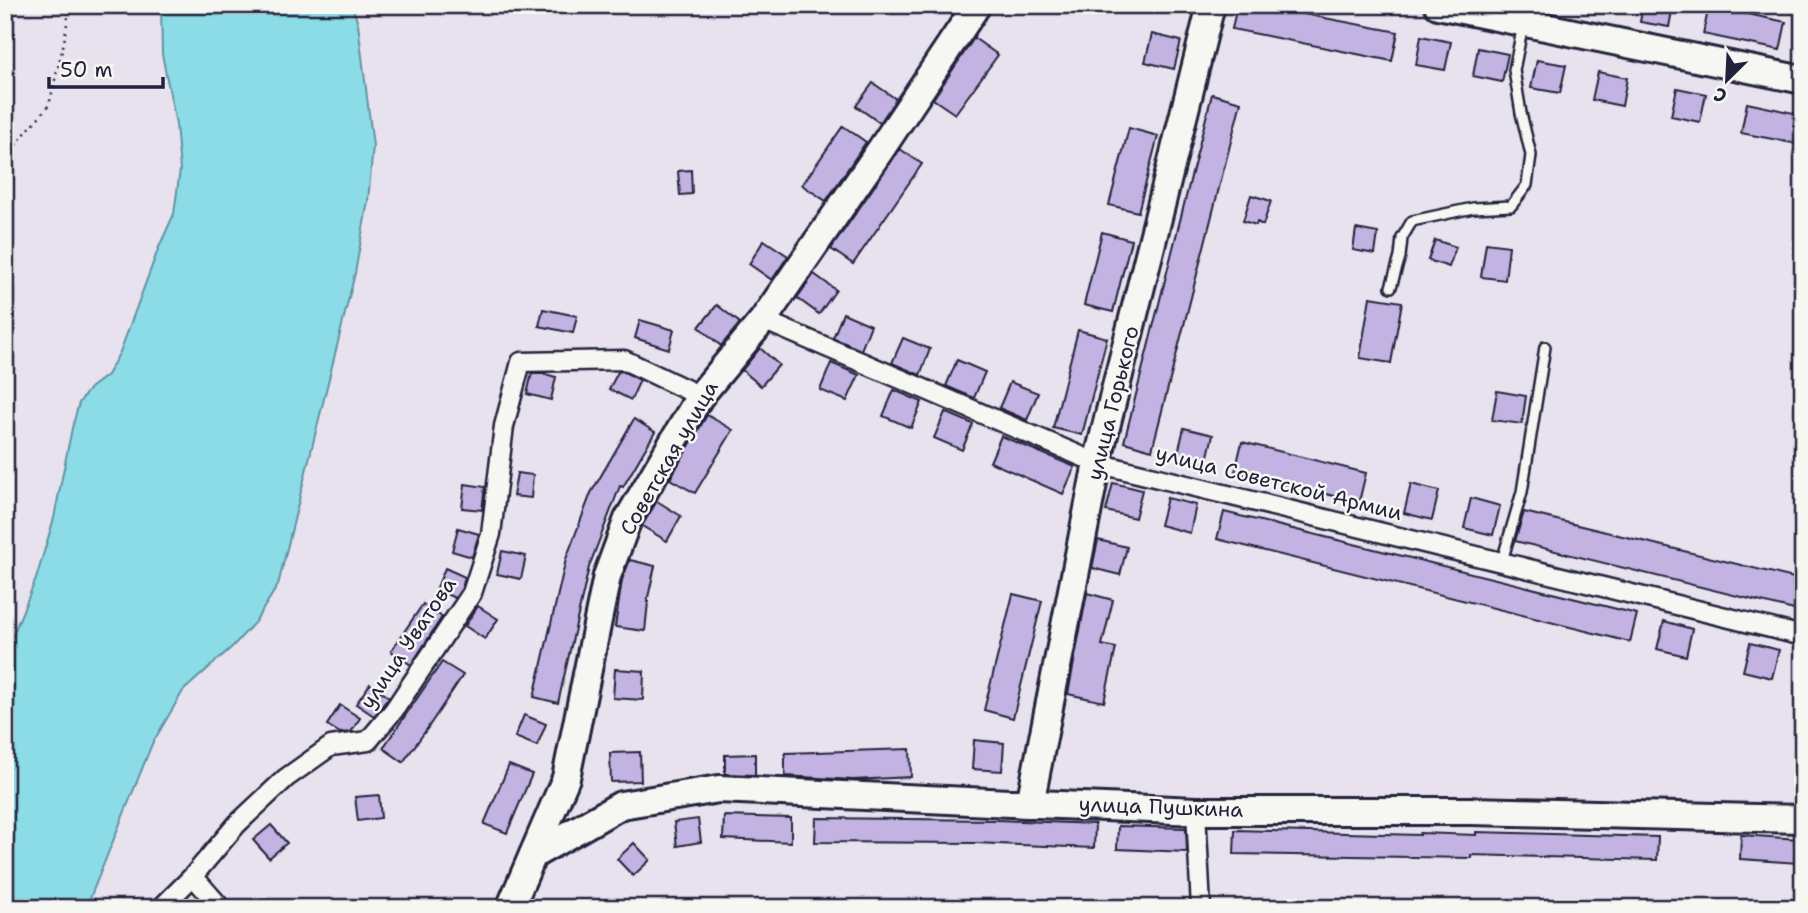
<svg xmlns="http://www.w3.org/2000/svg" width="1808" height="913" viewBox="0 0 1808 913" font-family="'Shantell Sans',sans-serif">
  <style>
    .water { fill: #8cdce8; stroke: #6292a3; stroke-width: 2 }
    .building { fill: #c3b3e3; stroke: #22223b; stroke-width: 2 }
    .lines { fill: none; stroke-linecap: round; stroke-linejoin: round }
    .lane-casing { stroke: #22223b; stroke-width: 14 }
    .street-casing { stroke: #22223b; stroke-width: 23 }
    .secondary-casing { stroke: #22223b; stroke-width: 32 }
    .path { stroke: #22223b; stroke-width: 2.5; stroke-dasharray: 2 5; stroke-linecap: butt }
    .lane { stroke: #f6f6f2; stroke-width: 9 }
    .street { stroke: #f6f6f2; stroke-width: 18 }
    .secondary { stroke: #f6f6f2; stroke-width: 26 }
    .labels { text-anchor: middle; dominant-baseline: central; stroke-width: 5; stroke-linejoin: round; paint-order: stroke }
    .street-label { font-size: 21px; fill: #22223b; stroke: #f6f6f2 }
  </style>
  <rect width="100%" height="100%" fill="#e7e2ee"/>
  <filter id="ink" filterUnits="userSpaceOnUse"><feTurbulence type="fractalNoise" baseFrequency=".0143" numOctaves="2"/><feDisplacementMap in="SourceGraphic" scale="14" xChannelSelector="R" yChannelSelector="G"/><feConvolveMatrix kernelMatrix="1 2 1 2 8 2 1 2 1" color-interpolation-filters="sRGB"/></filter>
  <g filter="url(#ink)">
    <!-- water -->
    <polygon class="water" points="161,5 352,5 358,24 373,146 368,201 355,273 278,585 255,622 233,646 183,691 152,744 86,908 5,908 5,654 36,579 54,518 72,428 79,403 90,388 107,375 120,352 159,247 174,214 180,170 176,124 162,54"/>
    <!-- building -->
    <g class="building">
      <polygon points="1237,5 1257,5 1398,32 1392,61 1232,29"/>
      <polygon points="1643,5 1673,5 1669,27 1640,22"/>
      <polygon points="1709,6 1786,22 1780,50 1703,34"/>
      <polygon points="1152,34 1181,41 1174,69 1145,62"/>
      <polygon points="1421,36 1451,42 1445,70 1416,65"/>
      <polygon points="974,38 998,55 955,114 933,99"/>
      <polygon points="1478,48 1508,54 1502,82 1473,76"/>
      <polygon points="1537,60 1566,65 1560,93 1531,88"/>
      <polygon points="1598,72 1627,78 1622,106 1592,100"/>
      <polygon points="873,83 896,99 880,123 856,106"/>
      <polygon points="1677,88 1706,94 1700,122 1671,116"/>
      <polygon points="1212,94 1241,102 1152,450 1124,442"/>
      <polygon points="1747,103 1803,115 1803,145 1741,133"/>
      <polygon points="843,126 866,142 826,201 802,185"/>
      <polygon points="1129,128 1158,136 1138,212 1109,205"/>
      <polygon points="900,149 922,164 853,264 831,249"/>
      <polygon points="691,170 692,194 680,195 678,171"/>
      <polygon points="1251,195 1271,201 1263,225 1257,222 1256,225 1243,221"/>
      <polygon points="1356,229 1378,233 1375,254 1353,250"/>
      <polygon points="1102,232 1131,240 1113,312 1084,305"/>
      <polygon points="764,240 788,256 772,280 749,264"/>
      <polygon points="1435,240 1456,247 1449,267 1428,260"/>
      <polygon points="1486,243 1509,246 1505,280 1481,277"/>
      <polygon points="814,274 836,290 819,314 797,298"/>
      <polygon points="1370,297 1402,302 1391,363 1360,358"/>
      <polygon points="717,305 740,323 721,346 699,327"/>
      <polygon points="543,309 577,316 573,333 539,326"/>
      <polygon points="843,313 871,325 861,350 833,338"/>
      <polygon points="640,320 674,330 669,349 635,338"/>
      <polygon points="1078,330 1107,338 1082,435 1053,428"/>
      <polygon points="903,338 930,349 920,375 892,363"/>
      <polygon points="760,348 779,365 761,386 742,370"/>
      <polygon points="957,360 985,372 974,398 946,386"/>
      <polygon points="831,363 859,375 847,401 820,390"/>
      <polygon points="622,371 640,380 631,400 609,389 618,372"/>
      <polygon points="532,373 541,373 556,377 551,400 527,394"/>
      <polygon points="1010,382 1038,393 1027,420 999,408"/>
      <polygon points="894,390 922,402 911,428 883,416"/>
      <polygon points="1497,391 1526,396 1522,424 1492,420"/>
      <polygon points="945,412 973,424 962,450 934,438"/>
      <polygon points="707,415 733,430 695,493 670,479"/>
      <polygon points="634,419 655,432 623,487 620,486 589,567 558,703 534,697 566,559 591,493"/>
      <polygon points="1184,428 1213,435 1206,464 1177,457"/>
      <polygon points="1001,436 1075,467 1063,494 990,462"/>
      <polygon points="1242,442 1366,473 1359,502 1235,472"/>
      <polygon points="517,473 533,475 531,498 513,496"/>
      <polygon points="1113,483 1142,490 1135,518 1106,511"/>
      <polygon points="465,484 485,487 482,510 462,508"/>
      <polygon points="1411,484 1439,491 1432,520 1404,513"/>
      <polygon points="1167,498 1196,505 1190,533 1160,525"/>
      <polygon points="1471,498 1500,506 1493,535 1464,528"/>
      <polygon points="657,501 681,516 667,541 642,526"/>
      <polygon points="1224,512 1637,614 1630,642 1217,539"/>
      <polygon points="1524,512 1802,580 1794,610 1515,541"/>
      <polygon points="458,528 479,534 472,557 452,551"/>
      <polygon points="1098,540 1127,547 1120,575 1092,568"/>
      <polygon points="502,551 526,556 521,579 497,574"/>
      <polygon points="630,560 655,566 647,602 648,602 645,631 615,627 622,580"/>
      <polygon points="445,568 465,577 462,588 455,598 436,590"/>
      <polygon points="1087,593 1113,600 1102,645 1116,648 1104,702 1068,694"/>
      <polygon points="1013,594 1042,601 1013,718 984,710"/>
      <polygon points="423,604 442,617 411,665 391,651"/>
      <polygon points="478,606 498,619 485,639 465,626"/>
      <polygon points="1664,621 1692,629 1686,656 1657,649"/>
      <polygon points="1750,643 1779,650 1772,678 1743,671"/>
      <polygon points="442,662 463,675 427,729 403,762 383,748"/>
      <polygon points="615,669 644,671 643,700 613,698"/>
      <polygon points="370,684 389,697 374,716 356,704"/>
      <polygon points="340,705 360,718 351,732 340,733 327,725"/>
      <polygon points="524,715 546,724 537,746 515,737"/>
      <polygon points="974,740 1004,743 1002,771 972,769"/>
      <polygon points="910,749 911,777 853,780 785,776 785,753"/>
      <polygon points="640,752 641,781 611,782 610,753"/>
      <polygon points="755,754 755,775 725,774 725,755"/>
      <polygon points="509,765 532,774 507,833 484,824"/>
      <polygon points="379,795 381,818 358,821 355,797"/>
      <polygon points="724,816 791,818 791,842 723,839"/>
      <polygon points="816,818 997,820 1095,824 1094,848 975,843 815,842"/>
      <polygon points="698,819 701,842 677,846 674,822"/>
      <polygon points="271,825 287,843 269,858 253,840"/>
      <polygon points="1118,826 1186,828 1187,852 1117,849"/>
      <polygon points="1235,830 1420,835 1420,833 1476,835 1476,832 1658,837 1657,860 1471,855 1471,858 1234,854"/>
      <polygon points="1741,835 1799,839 1798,863 1740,859"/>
      <polygon points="634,843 650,860 633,876 617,859"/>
    </g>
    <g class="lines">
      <defs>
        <g id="lane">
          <polyline points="1391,287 1400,257 1402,238 1412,221 1473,208 1511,206 1527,185 1531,155 1521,113 1514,70 1523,25"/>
          <polyline points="1502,561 1522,492 1545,347"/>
        </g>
        <g id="street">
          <polyline points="763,320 1097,463 1803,636"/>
          <polyline points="1196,811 1201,908"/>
          <polyline points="193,876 221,908"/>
          <polyline points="161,908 193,876 237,824 286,778 331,746 368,741 394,710 472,593 491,534 504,426 521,362 624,360 700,396"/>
        </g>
        <g id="secondary">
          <polyline points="1438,5 1803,80"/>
          <polyline points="1014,803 1196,811 1471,811 1803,819"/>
          <polyline points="533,855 621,805 719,789 1030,804 1097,463 1211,5"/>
          <polyline points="510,908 566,778 607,576 628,519 700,396 763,320 881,149 977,5"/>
        </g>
      </defs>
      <!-- lane casing -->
      <use href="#lane" class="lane-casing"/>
      <!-- street casing -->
      <use href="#street" class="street-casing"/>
      <!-- secondary casing -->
      <use href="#secondary" class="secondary-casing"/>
      <!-- path -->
      <polyline class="path" points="5,154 12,149 49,105 64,42 70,5"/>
      <!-- lane -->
      <use href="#lane" class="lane"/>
      <!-- street -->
      <use href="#street" class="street"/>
      <!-- secondary -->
      <use href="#secondary" class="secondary"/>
    </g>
  </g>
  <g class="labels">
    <!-- street labels -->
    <g class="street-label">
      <text transform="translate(1113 403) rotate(-76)">улица Горького</text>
      <text transform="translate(669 458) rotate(-60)">Советская улица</text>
      <text transform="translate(1279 483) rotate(14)">улица Советской Армии</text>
      <text transform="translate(408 643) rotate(-56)">улица Уватова</text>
      <text transform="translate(1161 807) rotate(2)">улица Пушкина</text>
    </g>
  </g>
  <!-- margin -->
  <rect width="1808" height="913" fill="none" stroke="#f6f6f2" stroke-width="28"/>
  <rect x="14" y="14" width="1780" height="885" fill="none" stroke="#22223b" stroke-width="2.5" filter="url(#ink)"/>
  <!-- north arrow -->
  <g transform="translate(1727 80) rotate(204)" stroke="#f6f6f2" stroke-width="5" paint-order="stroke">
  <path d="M0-5L12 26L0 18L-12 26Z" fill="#22223b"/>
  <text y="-10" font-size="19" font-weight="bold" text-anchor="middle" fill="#22223b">С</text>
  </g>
  <!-- scale -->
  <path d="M49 77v10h114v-10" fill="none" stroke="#22223b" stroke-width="3.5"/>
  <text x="60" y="77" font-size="21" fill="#22223b" stroke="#f6f6f2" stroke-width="5" paint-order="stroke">50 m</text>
</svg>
